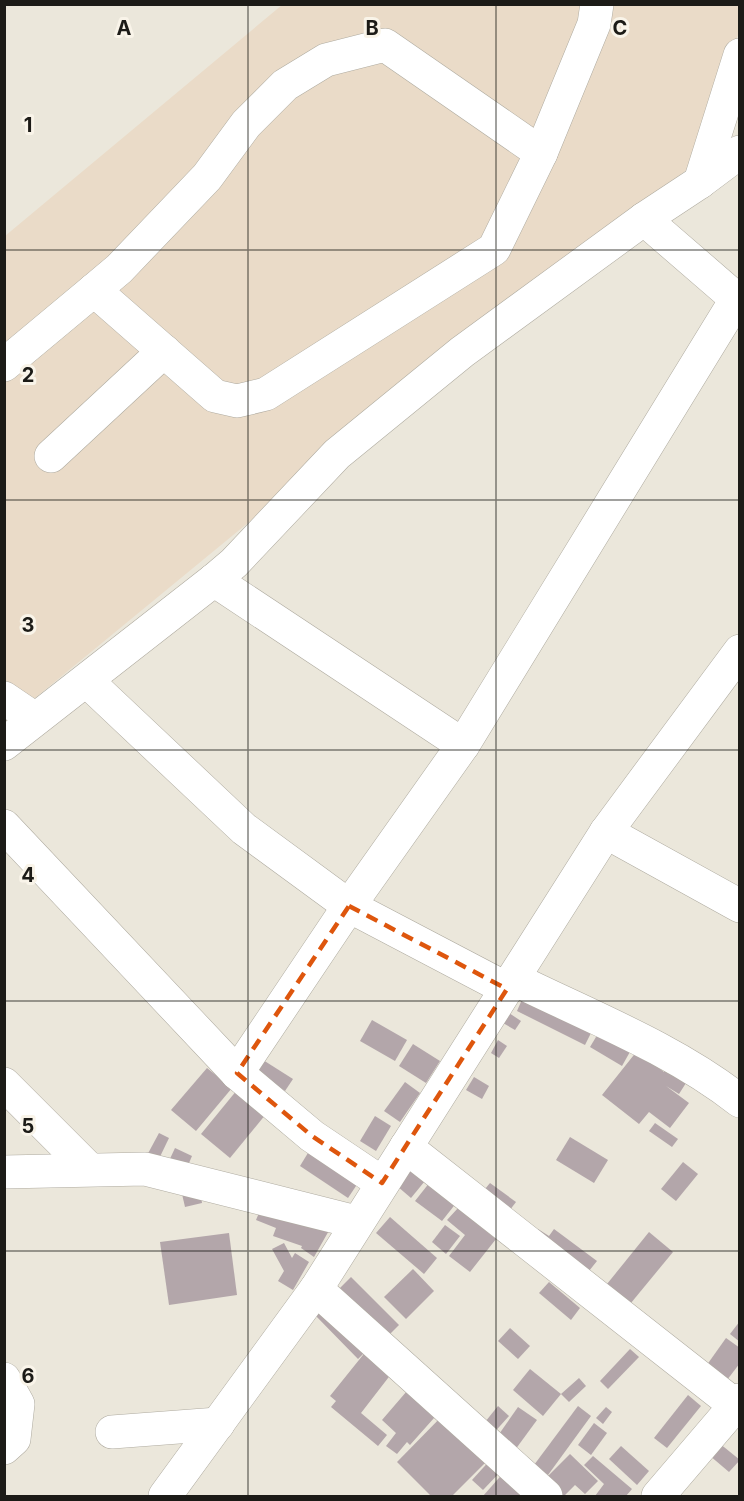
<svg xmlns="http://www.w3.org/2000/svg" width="744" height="1501" viewBox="0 0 744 1501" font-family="Inter,sans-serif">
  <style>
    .industrial { fill: #eadbc8 }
    .building { fill: #b3a6aa }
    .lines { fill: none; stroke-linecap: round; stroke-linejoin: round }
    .minor-casing { stroke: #afaba0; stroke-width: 34 }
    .minor { stroke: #fff; stroke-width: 33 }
    .marked { fill: none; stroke: #de560d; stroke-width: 4.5; stroke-dasharray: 12 8; stroke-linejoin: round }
    .grid { fill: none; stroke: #1c1b17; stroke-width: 1.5; stroke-opacity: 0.55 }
    .grid-label { font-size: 20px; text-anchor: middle; font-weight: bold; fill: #1c1b17; stroke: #f9f4e9; stroke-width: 6; stroke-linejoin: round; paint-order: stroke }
  </style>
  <rect width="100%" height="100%" fill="#ebe7db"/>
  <!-- industrial -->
  <polygon class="industrial" points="282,5 739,5 739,32 694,164 507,310 29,703 5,686 5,236"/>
  <!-- building -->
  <g class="building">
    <polygon points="524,995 593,1029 585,1045 517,1011"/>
    <polygon points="509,1013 521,1021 515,1030 503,1023"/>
    <polygon points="372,1020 407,1040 395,1061 360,1041"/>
    <polygon points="599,1032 631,1050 622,1066 590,1047"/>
    <polygon points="498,1040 507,1046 499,1058 491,1053"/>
    <polygon points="413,1044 440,1061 426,1083 399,1066"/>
    <polygon points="637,1051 664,1072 665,1070 686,1083 679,1094 666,1086 689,1103 670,1128 649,1112 639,1124 602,1095"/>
    <polygon points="263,1060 293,1079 285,1091 256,1072"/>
    <polygon points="207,1068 232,1088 196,1131 171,1110"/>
    <polygon points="474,1077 489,1086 482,1099 466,1090"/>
    <polygon points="405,1082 420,1093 400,1122 384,1111"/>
    <polygon points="237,1090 266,1114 230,1158 201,1134"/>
    <polygon points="375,1116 391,1126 376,1151 360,1141"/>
    <polygon points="655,1123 678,1139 672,1147 649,1131"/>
    <polygon points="159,1133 169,1138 156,1165 145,1159"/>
    <polygon points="570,1137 608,1160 594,1183 556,1160"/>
    <polygon points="175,1148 192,1156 186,1170 168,1163"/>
    <polygon points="311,1148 360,1180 348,1198 300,1166"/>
    <polygon points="683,1162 698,1174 676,1201 661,1189"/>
    <polygon points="415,1164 429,1176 411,1198 397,1186"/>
    <polygon points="430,1182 457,1202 442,1221 415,1201"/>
    <polygon points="490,1183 516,1202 506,1215 480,1195"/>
    <polygon points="200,1190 202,1203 185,1207 182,1194"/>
    <polygon points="261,1208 331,1227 314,1257 301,1248 302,1246 273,1236 276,1228 256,1220"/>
    <polygon points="458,1208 496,1239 470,1272 449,1256 465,1235 447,1220"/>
    <polygon points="390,1217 437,1258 424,1274 376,1233"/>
    <polygon points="445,1225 460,1236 446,1254 432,1242"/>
    <polygon points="538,1229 549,1236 554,1229 597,1261 585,1276 533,1236"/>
    <polygon points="649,1232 673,1252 626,1309 603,1289"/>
    <polygon points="229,1233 237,1295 169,1305 160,1242"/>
    <polygon points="284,1243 292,1258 295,1253 309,1262 293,1290 278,1281 284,1271 272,1249"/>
    <polygon points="413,1269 434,1291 406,1319 384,1297"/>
    <polygon points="351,1277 399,1325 386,1338 338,1290"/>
    <polygon points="549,1282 580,1308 571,1320 539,1293"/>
    <polygon points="326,1305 395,1369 361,1413 387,1435 378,1446 331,1407 336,1401 330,1396 367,1350 358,1359 315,1315"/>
    <polygon points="740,1321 740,1342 730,1334"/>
    <polygon points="510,1328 530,1346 518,1359 498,1341"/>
    <polygon points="726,1338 740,1348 740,1363 724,1384 704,1369"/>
    <polygon points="630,1349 639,1357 608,1389 600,1381"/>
    <polygon points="530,1369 561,1394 543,1416 513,1390"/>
    <polygon points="579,1378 586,1386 569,1402 561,1394"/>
    <polygon points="413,1384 442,1409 410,1445 407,1442 397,1454 386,1446 396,1433 382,1420"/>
    <polygon points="688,1395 701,1406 667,1448 654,1438"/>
    <polygon points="498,1406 509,1416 491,1436 481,1427"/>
    <polygon points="578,1406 591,1416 548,1475 534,1465"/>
    <polygon points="518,1407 537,1420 515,1450 497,1437"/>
    <polygon points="606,1407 612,1412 603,1424 596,1418"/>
    <polygon points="447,1411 492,1456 452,1496 431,1496 397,1462"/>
    <polygon points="594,1423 607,1433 591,1455 578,1445"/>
    <polygon points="719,1443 740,1460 729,1472 709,1455"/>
    <polygon points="621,1446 649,1471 637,1485 609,1459"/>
    <polygon points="570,1454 598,1481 585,1494 575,1485 564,1496 561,1496 544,1480"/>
    <polygon points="593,1456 632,1489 626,1496 595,1496 604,1484 584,1465"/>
    <polygon points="493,1457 504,1468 483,1490 472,1480"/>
    <polygon points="506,1470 531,1496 483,1496"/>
  </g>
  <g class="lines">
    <defs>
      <g id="minor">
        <polyline points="700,182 740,55"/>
        <polyline points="644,219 740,302"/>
        <polyline points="94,290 119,269 207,177 246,124 285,85 326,60 385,45 541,153"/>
        <polyline points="4,365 94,290 215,396 237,401 266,394 494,249 541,153 594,24 597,4"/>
        <polyline points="51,456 164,351"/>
        <polyline points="214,580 463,745"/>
        <polyline points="87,681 244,829 349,906 507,989"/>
        <polyline points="4,698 35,719"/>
        <polyline points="4,744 214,580 234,563 337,454 462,352 644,219 700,182 740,152"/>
        <polyline points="4,826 237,1073 312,1136 382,1183"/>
        <polyline points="606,832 740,906"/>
        <path d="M 514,979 C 589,1016 674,1049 740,1101"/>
        <polyline points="237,1073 349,906 463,745 736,300"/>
        <polyline points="4,1084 89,1169"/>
        <polyline points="406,1147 740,1409"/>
        <polyline points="4,1172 145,1169 356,1222"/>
        <polyline points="316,1289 546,1496"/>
        <polyline points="4,1379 18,1404 14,1439 4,1448"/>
        <polyline points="112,1432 218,1424"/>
        <polyline points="165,1496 316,1289 606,832 740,651"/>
        <polyline points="658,1496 740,1400"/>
      </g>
    </defs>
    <!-- minor casing -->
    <use href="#minor" class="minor-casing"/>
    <!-- minor -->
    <use href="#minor" class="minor"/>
  </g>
  <!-- marked area -->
  <path class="marked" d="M 349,906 L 507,989 L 382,1183 L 312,1136 L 237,1073 Z"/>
  <!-- grid -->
  <path class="grid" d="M 248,4 L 248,1496M 496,4 L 496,1496M 4,250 L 740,250M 4,500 L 740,500M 4,750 L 740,750M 4,1001 L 740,1001M 4,1251 L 740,1251"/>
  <g class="grid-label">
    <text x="124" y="35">A</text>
    <text x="372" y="35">B</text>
    <text x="620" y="35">C</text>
    <text x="28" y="132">1</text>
    <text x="28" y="382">2</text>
    <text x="28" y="632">3</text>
    <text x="28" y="882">4</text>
    <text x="28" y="1133">5</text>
    <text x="28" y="1383">6</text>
  </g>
  <!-- border -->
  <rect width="744" height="1501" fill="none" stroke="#1c1b17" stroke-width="12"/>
</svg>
